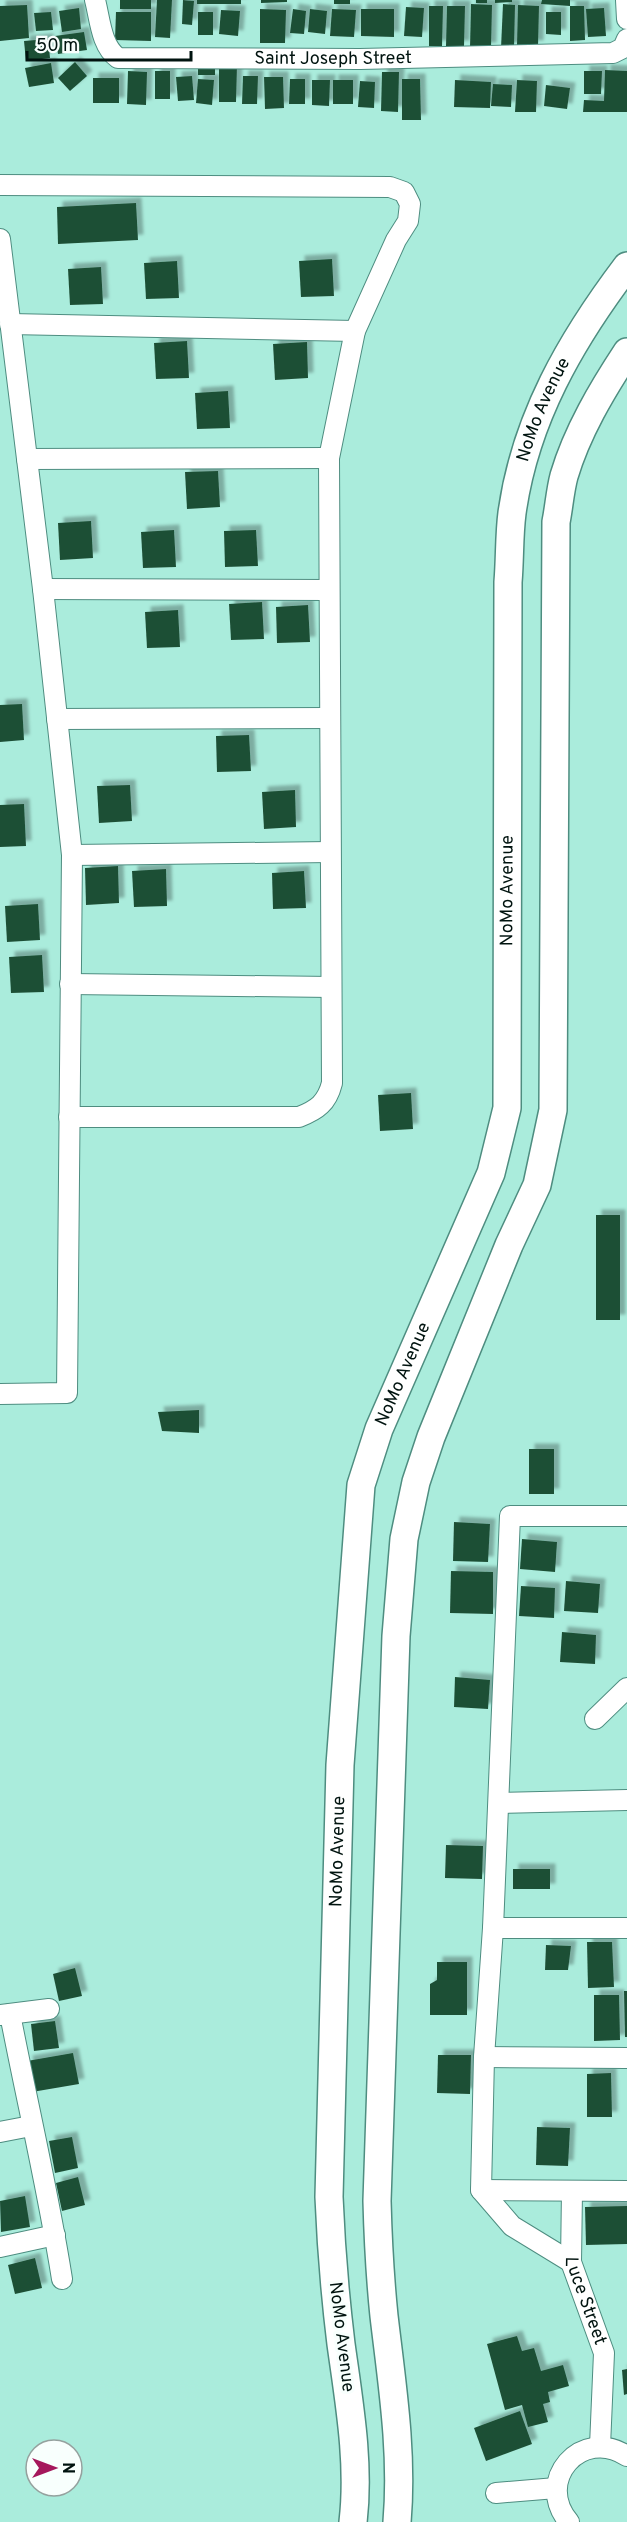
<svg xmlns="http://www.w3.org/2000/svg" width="627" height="2522" viewBox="0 0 627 2522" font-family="Overpass,sans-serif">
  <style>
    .building { fill: #1e4f36; filter: url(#shadow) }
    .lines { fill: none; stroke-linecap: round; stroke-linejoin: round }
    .minor-casing { stroke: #4e8d80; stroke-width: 22 }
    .secondary-casing { stroke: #4e8d80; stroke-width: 30 }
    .minor { stroke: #fff; stroke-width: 20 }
    .secondary { stroke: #fff; stroke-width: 27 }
    .labels { text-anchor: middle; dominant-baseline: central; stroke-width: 6; stroke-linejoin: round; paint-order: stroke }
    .street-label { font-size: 18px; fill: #00130f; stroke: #f8fffd }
  </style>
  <defs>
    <filter id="shadow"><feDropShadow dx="5.5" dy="-5.5" stdDeviation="1.5" flood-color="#0004"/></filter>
  </defs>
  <rect width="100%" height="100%" fill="#aaecdc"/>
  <!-- building -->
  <g class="building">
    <rect x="120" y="0" width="31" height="9"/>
    <polygon points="157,0 172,0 170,38 155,37"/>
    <polygon points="183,0 194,1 192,25 182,24"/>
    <rect x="197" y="0" width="44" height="4"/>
    <polygon points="261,0 287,0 287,2 261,3"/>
    <rect x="334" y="0" width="16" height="4"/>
    <rect x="476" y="0" width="11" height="3"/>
    <polygon points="495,0 512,0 512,2 495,3"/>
    <polygon points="542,0 570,0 570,6 541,4"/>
    <polygon points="471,4 492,5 491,48 470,48"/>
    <polygon points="503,4 515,5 514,48 501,48"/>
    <polygon points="27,5 29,38 0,41 0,6"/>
    <polygon points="518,5 539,6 538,46 517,45"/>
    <polygon points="429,6 443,6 442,46 429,46"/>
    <polygon points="447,6 465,6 464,46 446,46"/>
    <polygon points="570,6 584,6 585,40 570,41"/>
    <polygon points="406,7 424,8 422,37 404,36"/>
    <polygon points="79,8 81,29 62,32 59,11"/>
    <polygon points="604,8 606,36 588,37 586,9"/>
    <polygon points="260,9 286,10 285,43 260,43"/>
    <polygon points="293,9 306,11 304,34 290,33"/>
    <polygon points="310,9 327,11 325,34 308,32"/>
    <polygon points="332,9 356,10 354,37 330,36"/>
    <polygon points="361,9 394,9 394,37 361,36"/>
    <polygon points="221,10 240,11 238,36 219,34"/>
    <polygon points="51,12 53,30 36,31 34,13"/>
    <polygon points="116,12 151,12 151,41 115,40"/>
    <rect x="198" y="12" width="15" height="23"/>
    <polygon points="546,12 561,12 561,35 546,34"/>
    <polygon points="84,32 87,50 58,54 55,36"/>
    <polygon points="48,39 50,58 26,61 24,41"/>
    <polygon points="75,62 87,76 70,91 58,78"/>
    <polygon points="51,63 54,83 29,87 25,68"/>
    <polygon points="215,64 215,75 198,75 198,65"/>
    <polygon points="219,65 237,65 236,102 219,102"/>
    <polygon points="605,70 627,71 627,112 583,112 584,100 604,101"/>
    <polygon points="128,71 147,72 146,105 127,104"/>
    <rect x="155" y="71" width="15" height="28"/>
    <polygon points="584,71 602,71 601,94 584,94"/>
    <polygon points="382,72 399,72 398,112 381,111"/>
    <polygon points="192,76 194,100 178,101 176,77"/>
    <polygon points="243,76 258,76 257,104 242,104"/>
    <polygon points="264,77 283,77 284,108 265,109"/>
    <rect x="93" y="78" width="26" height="25"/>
    <polygon points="198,79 214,80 212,105 196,103"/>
    <polygon points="290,79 305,79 305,104 289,104"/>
    <polygon points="402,79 420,79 421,120 402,120"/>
    <polygon points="312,80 330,80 329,106 312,105"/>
    <rect x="333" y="80" width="20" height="24"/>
    <polygon points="455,80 491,82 490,108 454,107"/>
    <polygon points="517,80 537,81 536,112 515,112"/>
    <polygon points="360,81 375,82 374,108 358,107"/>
    <polygon points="493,84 512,85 511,107 491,106"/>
    <polygon points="546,85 570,88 567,109 544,106"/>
    <polygon points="136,203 138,240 58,244 57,207"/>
    <polygon points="332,259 334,296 301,297 299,261"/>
    <polygon points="177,261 179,298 146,299 144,263"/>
    <polygon points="101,267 103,304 70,305 68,269"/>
    <polygon points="187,341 189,378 156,379 154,343"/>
    <polygon points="307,342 308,378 275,380 273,344"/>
    <polygon points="228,391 230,428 197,429 195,393"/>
    <polygon points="218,471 220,507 187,509 185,472"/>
    <polygon points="91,521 93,558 60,560 58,523"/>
    <polygon points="174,530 176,567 143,568 141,532"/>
    <polygon points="256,530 258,566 225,567 224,531"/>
    <polygon points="262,602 264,639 231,640 229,604"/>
    <polygon points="308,605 310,642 277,643 276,607"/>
    <polygon points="178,610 180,647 147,648 145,612"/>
    <polygon points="22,704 24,740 0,742 0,705"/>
    <polygon points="249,735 251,771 217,772 216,736"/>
    <polygon points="130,785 132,821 99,823 97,786"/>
    <polygon points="295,790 296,827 264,829 262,792"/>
    <polygon points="24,804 26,846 0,847 0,805"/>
    <polygon points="118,866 119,903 86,905 85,868"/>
    <polygon points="166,869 167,906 134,907 132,871"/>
    <polygon points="304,871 306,908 273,909 272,873"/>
    <polygon points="38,904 40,940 7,942 5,906"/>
    <polygon points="42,955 44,992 11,993 9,957"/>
    <polygon points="411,1093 413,1129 380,1131 378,1095"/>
    <rect x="596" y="1215" width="24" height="105"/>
    <polygon points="199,1410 199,1433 162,1431 158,1412"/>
    <rect x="529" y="1449" width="25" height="45"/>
    <polygon points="454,1522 490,1524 488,1562 453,1561"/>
    <polygon points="522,1539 557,1542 555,1572 520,1569"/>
    <polygon points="451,1571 493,1572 493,1614 450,1613"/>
    <polygon points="566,1581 600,1584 598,1613 564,1611"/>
    <polygon points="521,1586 555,1588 554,1618 519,1616"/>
    <polygon points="562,1632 596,1635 595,1664 560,1662"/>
    <polygon points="455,1677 490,1680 488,1709 454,1707"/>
    <polygon points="446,1845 483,1846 482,1879 445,1878"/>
    <rect x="513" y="1869" width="37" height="20"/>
    <polygon points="587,1942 612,1942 614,1987 588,1988"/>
    <polygon points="546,1945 571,1946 568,1970 545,1970"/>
    <polygon points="437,1962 467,1962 467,2015 430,2015 430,1984 437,1980"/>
    <polygon points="75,1968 82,1996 59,2001 53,1974"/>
    <polygon points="624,1991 627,1991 627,2037 625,2037"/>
    <polygon points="594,1995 619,1995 620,2040 594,2041"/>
    <polygon points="55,2021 59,2048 34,2051 31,2024"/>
    <polygon points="73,2053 79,2084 32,2092 27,2061"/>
    <polygon points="438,2055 471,2055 470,2094 437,2093"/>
    <polygon points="611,2073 612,2117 587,2117 587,2074"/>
    <polygon points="537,2127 570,2128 568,2166 536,2165"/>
    <polygon points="72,2137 78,2168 55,2173 49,2141"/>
    <polygon points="78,2177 85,2205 62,2211 56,2183"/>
    <polygon points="25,2196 30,2227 1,2232 0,2201"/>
    <polygon points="627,2206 627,2244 586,2245 585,2207"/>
    <polygon points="35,2258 42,2288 15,2294 8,2265"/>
    <polygon points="517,2336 522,2351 534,2348 541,2371 563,2365 569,2386 548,2392 550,2402 543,2404 548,2422 528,2427 522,2405 505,2410 487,2344"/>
    <polygon points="627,2369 627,2394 624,2395 622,2370"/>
    <polygon points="520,2411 532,2444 486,2461 474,2428"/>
  </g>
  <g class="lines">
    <defs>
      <g id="minor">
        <path id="s1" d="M 95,0 C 100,19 101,46 118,58 L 360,59 L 613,53 L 623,48 L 627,39"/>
        <polyline points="626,0 627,19"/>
        <path d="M 0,185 L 390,187 L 404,192 L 410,204 L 408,221 L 396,240 L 355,331 L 329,458 L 332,1083 C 327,1103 317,1110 299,1117 L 69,1117"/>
        <polyline points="0,239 43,589 72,855 67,1393 0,1394"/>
        <polyline points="10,324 355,331"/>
        <polyline points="27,459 329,458"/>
        <polyline points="43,589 329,590"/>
        <polyline points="57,719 330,718"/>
        <polyline points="72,855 330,852"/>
        <polyline points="70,984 331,987"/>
        <polyline points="595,1719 627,1688"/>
        <polyline points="499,1803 627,1800"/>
        <polyline points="493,1928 627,1928"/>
        <path d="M 10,2014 C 27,2102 48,2190 62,2279"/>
        <polyline points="0,2015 49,2009"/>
        <polyline points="484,2057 627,2058"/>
        <polyline points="0,2132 31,2126"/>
        <polyline points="481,2190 627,2191"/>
        <path id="s2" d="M 572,2191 L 571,2262 L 604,2353 L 600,2446"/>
        <polyline points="0,2247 55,2235"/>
        <polyline points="571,2262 512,2226 481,2190 484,2057 493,1928 510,1516 627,1516"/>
        <polyline points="496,2493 556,2488"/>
        <path d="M 569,2522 C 534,2481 581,2426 627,2456"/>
      </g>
      <g id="secondary">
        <path id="s3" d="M 353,2522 C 360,2463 349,2402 341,2344 C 335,2295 331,2246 329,2197 L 340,1765 L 361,1485 L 379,1429 L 491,1173 L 507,1108 L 508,582 C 510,559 509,536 512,513 C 525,419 571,340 627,266"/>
        <path d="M 397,2522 C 403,2453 392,2384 384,2316 C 380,2277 378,2239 377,2201 L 396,1636 L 404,1539 L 416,1482 L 431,1437 L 509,1245 L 537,1185 L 553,1110 L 556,522 C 559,507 560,491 564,476 C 577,432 602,390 627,352"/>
      </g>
    </defs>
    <!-- minor casing -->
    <use href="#minor" class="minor-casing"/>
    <!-- secondary casing -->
    <use href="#secondary" class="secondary-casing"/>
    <!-- minor -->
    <use href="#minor" class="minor"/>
    <!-- secondary -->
    <use href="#secondary" class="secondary"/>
  </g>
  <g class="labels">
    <!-- street labels -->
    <g class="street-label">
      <text stroke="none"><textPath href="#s1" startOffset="279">Saint Joseph Street</textPath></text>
      <text stroke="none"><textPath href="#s3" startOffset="2148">NoMo Avenue</textPath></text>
      <text stroke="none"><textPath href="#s3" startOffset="1662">NoMo Avenue</textPath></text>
      <text stroke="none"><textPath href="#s3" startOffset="1158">NoMo Avenue</textPath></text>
      <text stroke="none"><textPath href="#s3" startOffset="672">NoMo Avenue</textPath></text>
      <text stroke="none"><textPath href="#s2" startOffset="112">Luce Street</textPath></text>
      <text transform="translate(341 2337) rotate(83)">NoMo Avenue</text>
    </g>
  </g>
  <!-- north arrow -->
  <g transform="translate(54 2468) rotate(90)"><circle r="28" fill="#f8fffd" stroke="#95a19e" stroke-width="1.5"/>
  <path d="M0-4.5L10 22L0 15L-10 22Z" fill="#a5185c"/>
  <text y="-9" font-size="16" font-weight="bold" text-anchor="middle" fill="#00130f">N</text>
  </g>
  <!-- scale -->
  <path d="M27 51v9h164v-9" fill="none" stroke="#00130f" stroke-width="3"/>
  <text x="36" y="51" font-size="18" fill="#00130f" stroke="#f8fffd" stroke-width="4.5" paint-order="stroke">50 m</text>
</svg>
